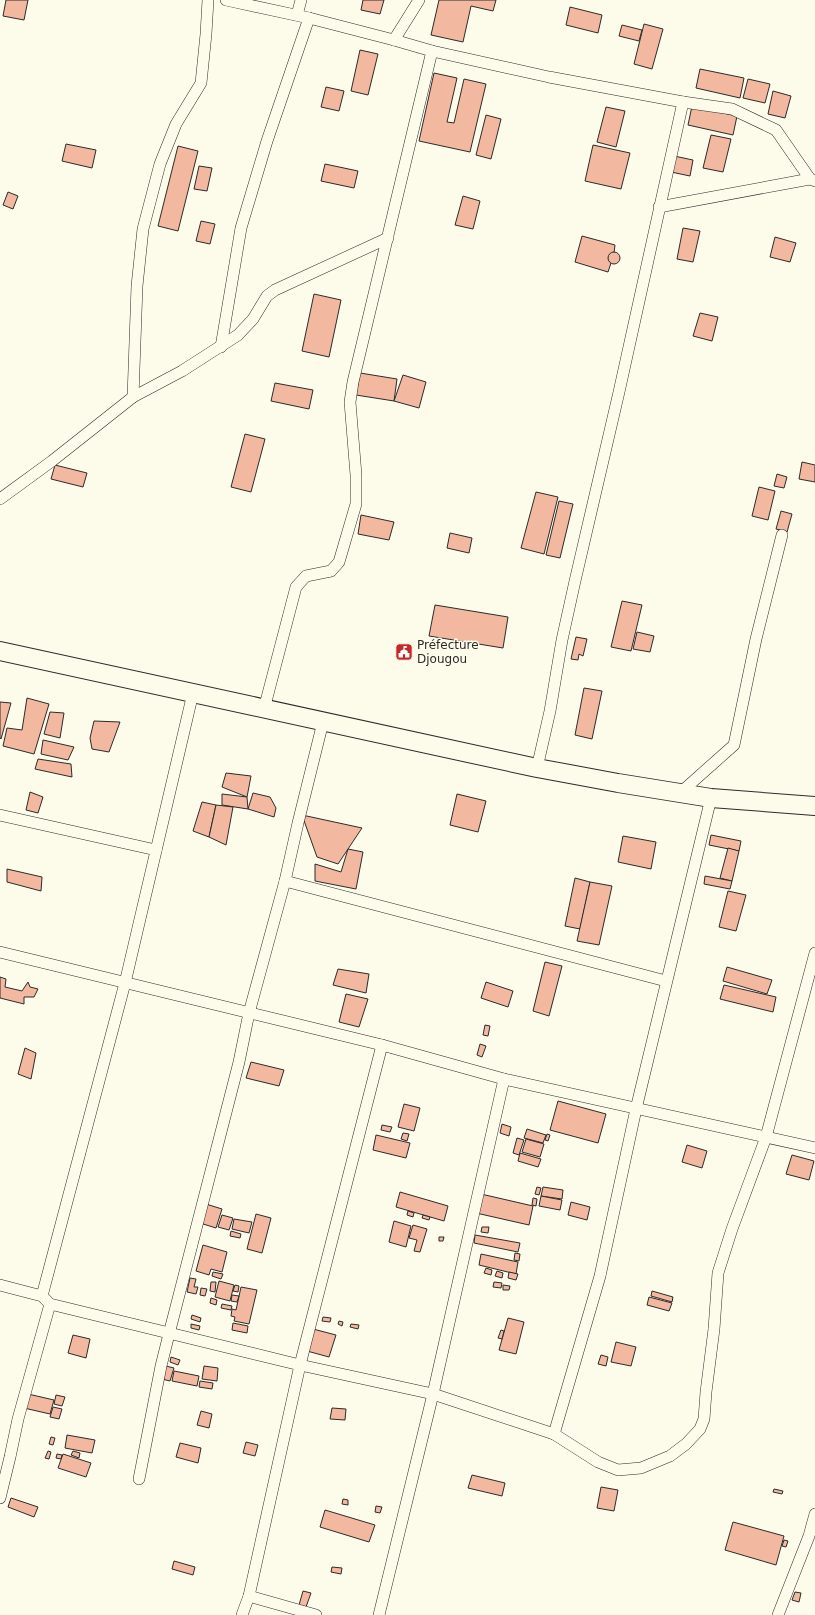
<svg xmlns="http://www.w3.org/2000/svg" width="815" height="1615" viewBox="0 0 815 1615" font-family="'DejaVu Sans',sans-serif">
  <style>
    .building { fill: #f2b8a0; stroke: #2b2b2b }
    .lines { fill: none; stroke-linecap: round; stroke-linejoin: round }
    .street-casing { stroke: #2b2b2b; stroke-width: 12 }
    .primary-casing { stroke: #2b2b2b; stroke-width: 20 }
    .street { stroke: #fdfbea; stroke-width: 11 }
    .primary { stroke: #fdfbea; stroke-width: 18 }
    .labels { text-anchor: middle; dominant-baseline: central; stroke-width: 3; stroke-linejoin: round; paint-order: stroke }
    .poi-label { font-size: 12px; fill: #2b2b2b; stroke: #fdfbea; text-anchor: start }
  </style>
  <rect width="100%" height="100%" fill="#fdfbea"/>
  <!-- building -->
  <g class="building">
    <polygon points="6,0 28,0 24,20 3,16"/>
    <polygon points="363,0 384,0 380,14 361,10"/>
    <polygon points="439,0 496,0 493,11 471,6 463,42 431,35"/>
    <polygon points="570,7 602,15 598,33 566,25"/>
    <polygon points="644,24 663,29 652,69 634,64"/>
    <polygon points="622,25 642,30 639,41 619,36"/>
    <polygon points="360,50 378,54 368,95 351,91"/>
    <polygon points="700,69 744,78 740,98 696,88"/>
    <polygon points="434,73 457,78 447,122 454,123 464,79 486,84 470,152 419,141"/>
    <polygon points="748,79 770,84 765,103 743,98"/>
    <polygon points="326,87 344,91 339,111 321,107"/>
    <polygon points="773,91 791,96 785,118 768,114"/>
    <polygon points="692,106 737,116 733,135 688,125"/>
    <polygon points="606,107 625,111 616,147 597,142"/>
    <polygon points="486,115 501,119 491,159 476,155"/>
    <polygon points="711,135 731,139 723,172 703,168"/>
    <polygon points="66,144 96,150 92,168 62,161"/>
    <polygon points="593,145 630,153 621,189 585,181"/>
    <polygon points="178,146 198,151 178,231 158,226"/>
    <polygon points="674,156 693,160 690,176 671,172"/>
    <polygon points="325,164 358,171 354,188 321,181"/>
    <polygon points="199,166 212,168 207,191 194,189"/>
    <polygon points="8,192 18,196 13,209 3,205"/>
    <polygon points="463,196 480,201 473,229 455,225"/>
    <polygon points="201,221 215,224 210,244 196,241"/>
    <polygon points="683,228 700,231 693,262 677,259"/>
    <polygon points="582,236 615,245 614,253 609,256 609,260 611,263 608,272 575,262"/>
    <polygon points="775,237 796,243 790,262 770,257"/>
    <circle cx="614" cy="258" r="6"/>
    <polygon points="314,294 341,300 329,357 302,351"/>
    <polygon points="700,313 718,317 712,341 693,336"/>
    <polygon points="360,373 397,379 394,401 356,395"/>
    <polygon points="403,375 426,382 419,408 394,401"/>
    <polygon points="275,383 313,390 309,409 271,401"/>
    <polygon points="245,434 265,439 251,492 231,487"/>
    <polygon points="802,462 815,465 815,482 799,479"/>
    <polygon points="55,465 87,473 83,487 51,479"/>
    <polygon points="777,474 787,477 784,488 774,486"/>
    <polygon points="759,487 775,491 768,520 752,516"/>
    <polygon points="536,492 558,497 544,554 521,548"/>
    <polygon points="559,501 573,504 560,558 546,555"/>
    <polygon points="781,511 792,514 787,532 776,529"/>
    <polygon points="361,515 394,522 389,540 358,534"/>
    <polygon points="450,533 472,538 469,553 447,548"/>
    <polygon points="622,601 642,605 631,651 611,647"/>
    <polygon points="435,605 508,617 503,648 429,636"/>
    <polygon points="637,632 654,636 650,652 633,649"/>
    <polygon points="576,637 587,639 583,656 579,654 578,660 571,659"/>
    <polygon points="584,688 602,691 592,739 575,735"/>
    <polygon points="27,698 49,704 34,754 3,746 7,728 22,730"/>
    <polygon points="0,702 11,703 1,739 0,738"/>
    <polygon points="50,712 64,713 60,738 44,734"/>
    <polygon points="94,721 120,722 109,752 92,749 90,738"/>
    <polygon points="43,740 74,747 68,760 41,754"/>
    <polygon points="38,759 71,764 72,777 35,769"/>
    <polygon points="226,773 251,776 247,797 222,787"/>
    <polygon points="30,792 43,797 38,813 26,810"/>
    <polygon points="253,793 270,797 276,808 274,817 248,809"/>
    <polygon points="222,794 247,797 248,809 222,805"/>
    <polygon points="457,794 486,801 478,832 450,825"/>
    <polygon points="202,802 216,805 209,837 193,831"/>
    <polygon points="216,805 233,807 226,845 209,837"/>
    <polygon points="302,815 362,828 338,864 317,857"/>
    <polygon points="711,835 741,841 739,851 709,845"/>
    <polygon points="623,836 656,842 651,869 618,862"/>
    <polygon points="728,848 739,851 732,881 720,878"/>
    <polygon points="348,849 363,852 356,889 315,881 315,864 341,872"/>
    <polygon points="7,869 42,877 41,891 7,882"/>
    <polygon points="705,876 732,881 730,889 704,884"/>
    <polygon points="575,878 590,882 580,929 565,926"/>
    <polygon points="590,882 612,886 599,945 577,941"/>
    <polygon points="728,891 746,895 736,931 719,927"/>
    <polygon points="545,962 562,966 549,1016 533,1011"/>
    <polygon points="727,967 772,980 767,994 723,981"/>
    <polygon points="338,969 369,974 366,993 333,985"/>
    <polygon points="0,977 6,979 5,987 22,991 28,982 30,987 38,989 34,997 24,997 24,1004 0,998"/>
    <polygon points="486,982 513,991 508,1007 481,998"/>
    <polygon points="724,985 776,997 773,1012 720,999"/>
    <polygon points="346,994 368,999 359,1027 339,1022"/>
    <polygon points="485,1025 490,1026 488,1036 483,1035"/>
    <polygon points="480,1044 486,1046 482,1057 477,1055"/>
    <polygon points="25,1048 36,1053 31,1079 18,1074"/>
    <polygon points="251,1062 284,1070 279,1086 246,1078"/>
    <polygon points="558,1101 606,1114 598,1143 550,1130"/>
    <polygon points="404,1104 420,1108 414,1131 398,1127"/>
    <polygon points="502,1124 511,1127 509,1136 500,1133"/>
    <polygon points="382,1125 392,1127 390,1132 381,1130"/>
    <polygon points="527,1129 546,1135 543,1143 524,1138"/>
    <polygon points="403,1133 409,1134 407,1141 401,1139"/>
    <polygon points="547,1134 550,1135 548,1141 545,1140"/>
    <polygon points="376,1135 410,1143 406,1158 373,1150"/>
    <polygon points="517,1138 524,1140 519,1155 513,1153"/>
    <polygon points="526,1139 544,1144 540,1157 522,1152"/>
    <polygon points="687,1145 707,1151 702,1168 682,1162"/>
    <polygon points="520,1153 541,1159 538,1167 518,1161"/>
    <polygon points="792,1155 814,1161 809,1180 786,1174"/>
    <polygon points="537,1187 541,1188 539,1195 535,1194"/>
    <polygon points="543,1187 563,1190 562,1199 541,1196"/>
    <polygon points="400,1192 448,1206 444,1221 396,1207"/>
    <polygon points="481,1194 533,1206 529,1225 476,1213"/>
    <polygon points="541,1196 562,1200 560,1210 539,1206"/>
    <polygon points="533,1198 537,1199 536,1206 532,1205"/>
    <polygon points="571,1202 590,1207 587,1220 568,1215"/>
    <polygon points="206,1204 222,1209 216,1228 200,1223"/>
    <polygon points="408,1211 414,1213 413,1217 407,1215"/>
    <polygon points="256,1214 271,1218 262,1253 247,1249"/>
    <polygon points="222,1215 233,1218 229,1230 218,1227"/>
    <polygon points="423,1215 430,1217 429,1220 422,1218"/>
    <polygon points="234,1219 252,1222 249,1233 232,1229"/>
    <polygon points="394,1221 411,1226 406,1247 389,1242"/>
    <polygon points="413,1225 427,1229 420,1252 414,1251 417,1240 409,1238"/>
    <polygon points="482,1227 489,1227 488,1233 481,1232"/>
    <polygon points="231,1231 241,1234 240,1238 230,1236"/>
    <polygon points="475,1235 520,1243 518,1252 474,1243"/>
    <polygon points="439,1237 444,1237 443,1241 439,1241"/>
    <polygon points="203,1245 227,1252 222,1272 211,1269 209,1275 196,1271"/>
    <polygon points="515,1253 520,1254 519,1261 514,1260"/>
    <polygon points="481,1254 518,1262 516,1274 479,1265"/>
    <polygon points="486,1268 492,1270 491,1275 484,1273"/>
    <polygon points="497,1271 503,1273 502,1278 495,1276"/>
    <polygon points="213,1272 223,1274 221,1279 212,1276"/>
    <polygon points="509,1272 518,1274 516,1280 508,1278"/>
    <polygon points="190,1278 196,1279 194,1287 198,1287 196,1294 187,1292"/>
    <polygon points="219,1281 234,1285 230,1301 215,1297"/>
    <polygon points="211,1282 216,1282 215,1292 210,1291"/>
    <polygon points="494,1282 502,1283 501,1288 493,1287"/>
    <polygon points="235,1285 239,1286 238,1292 233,1291"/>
    <polygon points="503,1285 510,1286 509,1290 503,1290"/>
    <polygon points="241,1287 257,1290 249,1324 234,1321 235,1317 231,1316 232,1309 236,1310"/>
    <polygon points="201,1288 207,1289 205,1296 200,1295"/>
    <polygon points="652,1291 673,1297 672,1302 651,1296"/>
    <polygon points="232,1295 239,1296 237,1302 231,1301"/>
    <polygon points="649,1297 672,1303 669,1311 647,1305"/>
    <polygon points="211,1298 217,1300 216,1305 210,1303"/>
    <polygon points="222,1304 232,1306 231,1310 221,1308"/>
    <polygon points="192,1315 201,1318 200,1322 191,1319"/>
    <polygon points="323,1317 331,1318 330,1322 322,1321"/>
    <polygon points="508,1318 524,1322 516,1354 499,1350"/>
    <polygon points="339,1321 343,1322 342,1326 338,1324"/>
    <polygon points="233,1323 248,1326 247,1333 232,1330"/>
    <polygon points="191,1324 200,1326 199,1330 191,1328"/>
    <polygon points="351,1324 359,1325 358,1329 350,1327"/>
    <polygon points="313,1329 336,1335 329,1357 307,1351"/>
    <polygon points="501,1330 504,1331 502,1339 498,1338"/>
    <polygon points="73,1335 90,1339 86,1358 68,1353"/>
    <polygon points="616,1342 636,1347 631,1366 611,1362"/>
    <polygon points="601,1355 608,1357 606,1366 598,1364"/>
    <polygon points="171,1357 180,1360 178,1365 170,1362"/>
    <polygon points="166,1366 174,1368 170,1381 162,1379"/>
    <polygon points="204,1366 218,1368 217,1381 202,1379"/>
    <polygon points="174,1371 199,1376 197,1386 172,1381"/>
    <polygon points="200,1381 213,1383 212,1389 199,1387"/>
    <polygon points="28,1394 54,1400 50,1414 24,1408"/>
    <polygon points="56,1395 65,1397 62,1406 54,1404"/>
    <polygon points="53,1407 62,1409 59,1419 50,1417"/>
    <polygon points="332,1408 346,1409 345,1420 330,1419"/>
    <polygon points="201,1411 212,1414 209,1428 197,1425"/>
    <polygon points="67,1435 95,1440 92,1453 65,1448"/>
    <polygon points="51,1437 55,1438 53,1445 49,1444"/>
    <polygon points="246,1442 258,1445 255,1456 243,1453"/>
    <polygon points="180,1443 201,1448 198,1463 176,1457"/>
    <polygon points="48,1451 51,1452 49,1459 45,1458"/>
    <polygon points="73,1451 80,1453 79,1458 71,1455"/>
    <polygon points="57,1454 62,1455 61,1459 56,1458"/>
    <polygon points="63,1454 91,1463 86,1477 58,1468"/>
    <polygon points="472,1475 505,1483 502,1496 468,1488"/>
    <polygon points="601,1487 618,1490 614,1511 597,1508"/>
    <polygon points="774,1489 783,1491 782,1494 773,1492"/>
    <polygon points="11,1498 38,1507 34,1517 8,1507"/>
    <polygon points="343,1499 348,1500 348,1505 342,1504"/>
    <polygon points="376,1506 382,1507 380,1513 375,1512"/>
    <polygon points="325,1510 375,1525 369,1542 320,1527"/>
    <polygon points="733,1522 784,1536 776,1565 725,1550"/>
    <polygon points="784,1540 788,1541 786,1547 782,1546"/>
    <polygon points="174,1561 195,1567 193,1575 172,1569"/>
    <polygon points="332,1567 342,1568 341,1574 331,1572"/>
    <polygon points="303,1591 311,1593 306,1607 299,1605"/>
    <polygon points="795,1592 801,1593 799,1602 792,1600"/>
  </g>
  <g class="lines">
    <defs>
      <g id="street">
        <polyline points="226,0 309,18 394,40 432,51 549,77 683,102 619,392 575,581 562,640 550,711 537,768"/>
        <polyline points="297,15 301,0"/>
        <polyline points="394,40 419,0"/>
        <polyline points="683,102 732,109 776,130 810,179"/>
        <polyline points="659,207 810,179 815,181"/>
        <polyline points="221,347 241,228 267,141 309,18"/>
        <polyline points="133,397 137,286 143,229 160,164 176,124 201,83 206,34 208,0"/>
        <polyline points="0,499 52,461 133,397 182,371 238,335 253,319 267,296 275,290 388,238"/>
        <polyline points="264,709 296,587 306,576 331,571 339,562 356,504 356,475 350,402 353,382 432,51"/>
        <polyline points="680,793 734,745 756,639 782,535"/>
        <polyline points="0,815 156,850"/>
        <polyline points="285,881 666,981"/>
        <polyline points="0,952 382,1045 504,1079 815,1148"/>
        <polyline points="0,1285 42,1296 50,1304 300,1365 433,1394 554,1434 598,1462 618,1470 641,1468 670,1456 686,1444 700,1429 704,1419 706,1392 714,1329 718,1273 732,1229 766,1137 815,953"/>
        <polyline points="42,1296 125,983 193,693"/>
        <polyline points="554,1434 600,1276 636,1109 711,798"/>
        <polyline points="139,1479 161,1366 169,1334 239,1062 249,1013 285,881 298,823 323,722"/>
        <polyline points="0,1498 10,1457 18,1419 50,1304"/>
        <polyline points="249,1596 316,1615"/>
        <polyline points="242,1615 249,1596 300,1365 382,1045"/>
        <polyline points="379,1615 433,1394 504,1079"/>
        <polyline points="778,1615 809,1536 815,1514"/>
      </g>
      <polyline id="primary" points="0,651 537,768 618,783 711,798 815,806"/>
    </defs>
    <!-- street casing -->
    <use href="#street" class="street-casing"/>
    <!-- primary casing -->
    <use href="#primary" class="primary-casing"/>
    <!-- street -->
    <use href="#street" class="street"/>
    <!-- primary -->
    <use href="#primary" class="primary"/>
  </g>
  <!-- icons -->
  <defs>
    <symbol id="civic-square" viewBox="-11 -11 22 22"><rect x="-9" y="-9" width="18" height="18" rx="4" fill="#c62828" stroke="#fdfbea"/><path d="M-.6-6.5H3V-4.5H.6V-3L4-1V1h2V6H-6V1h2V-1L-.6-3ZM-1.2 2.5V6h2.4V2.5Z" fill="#fff"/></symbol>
  </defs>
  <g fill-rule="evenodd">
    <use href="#civic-square" x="394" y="642" width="20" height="20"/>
  </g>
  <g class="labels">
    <!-- poi labels -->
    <g class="poi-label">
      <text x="417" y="645">Préfecture<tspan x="417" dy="14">Djougou</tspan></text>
    </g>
  </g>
</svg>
